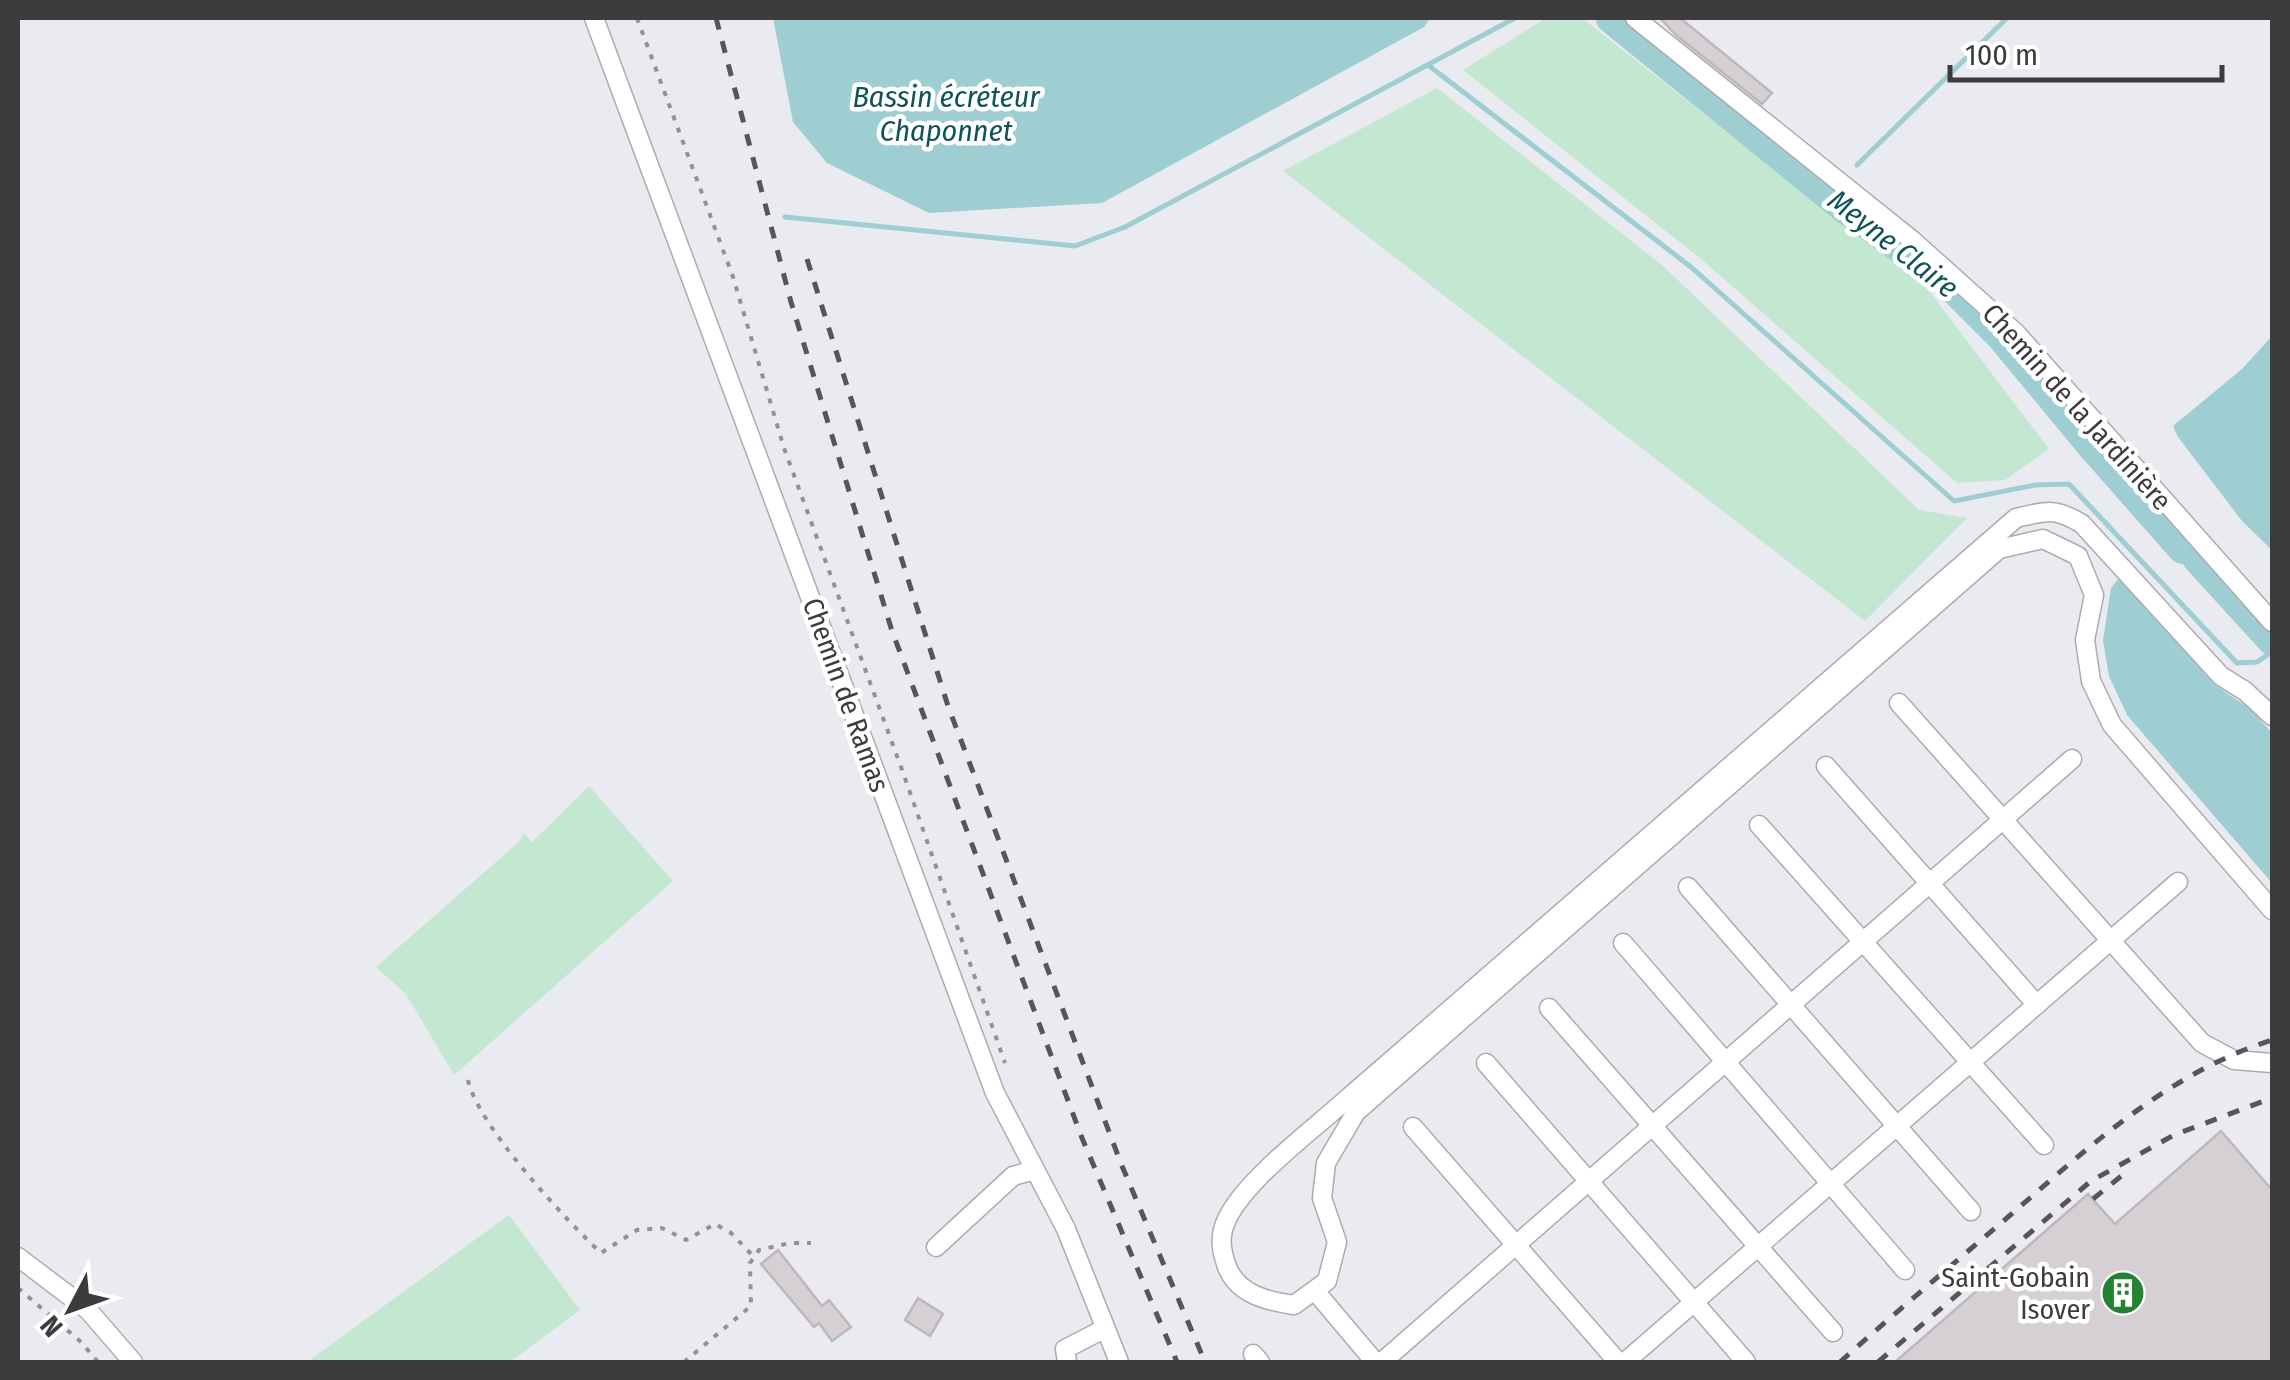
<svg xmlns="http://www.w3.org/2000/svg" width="2290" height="1380" viewBox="0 0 2290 1380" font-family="'Fira Sans Condensed',sans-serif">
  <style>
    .green { fill: #c4e7d2 }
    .water { fill: #9eced2 }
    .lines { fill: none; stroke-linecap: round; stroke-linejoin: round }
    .stream { stroke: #9eced2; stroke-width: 5 }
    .river { stroke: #9eced2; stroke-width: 32 }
    .building { fill: #d6cfd3; stroke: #beb8bc; stroke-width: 2.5 }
    .minor-casing { stroke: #ababb2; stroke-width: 21 }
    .path { stroke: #919196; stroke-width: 4; stroke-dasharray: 5 8; stroke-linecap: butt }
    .minor { stroke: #fff; stroke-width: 18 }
    .rail { stroke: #565659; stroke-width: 5; stroke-dasharray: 12 12; stroke-linecap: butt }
    .labels { text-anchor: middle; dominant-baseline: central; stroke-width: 9; stroke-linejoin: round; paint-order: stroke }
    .street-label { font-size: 28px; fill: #3c3c3f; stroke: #fff }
    .poi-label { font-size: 28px; fill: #3c3c3f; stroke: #fff; text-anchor: end }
    .water-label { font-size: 30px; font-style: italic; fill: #0f5458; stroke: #fff }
  </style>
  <rect width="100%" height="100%" fill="#eaeaf1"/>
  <!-- green -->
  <g class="green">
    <polygon points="1546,18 1582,18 1927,288 2049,449 2005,480 1957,483 1701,259 1463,70"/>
    <polygon points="1437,88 1662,265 1919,510 1967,518 1865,621 1283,171"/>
    <polygon points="589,786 673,881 454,1075 406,994 376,967 519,842 524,833 532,842"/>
    <polygon points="509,1215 580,1310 510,1362 307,1362"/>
  </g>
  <!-- water -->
  <g class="water">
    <polygon points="773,18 1430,18 1424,27 1102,203 929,213 827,163 793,122"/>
    <polygon points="2272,336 2272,550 2242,521 2178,437 2173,426 2242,369"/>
    <polygon points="2119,578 2215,685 2249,708 2272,733 2272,883 2127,715 2109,676 2103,640 2111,588"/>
  </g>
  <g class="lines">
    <!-- stream -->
    <g class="stream">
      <polyline points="1428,65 1691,267 1954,501 2035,485 2069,484 2237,663 2257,662 2272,652"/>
      <polyline points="1857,165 2007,18"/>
      <polyline points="785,217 1075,246 1125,227 1515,18"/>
    </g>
    <!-- river -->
    <g class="river">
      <polyline points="1612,18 1846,208 1946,280 2002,336 2094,447 2183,548"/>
      <polyline points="2198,558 2272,639"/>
    </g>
  </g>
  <!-- building -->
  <g class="building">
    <polygon points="1660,18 1680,18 1772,93 1762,104 1676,35"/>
    <polygon points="2221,1131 2272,1190 2272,1362 1895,1362 2088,1194 2115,1224"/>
    <polygon points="778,1250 822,1306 829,1300 851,1327 832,1341 819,1323 814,1327 761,1264"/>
    <polygon points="918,1298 943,1314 930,1336 905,1320"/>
  </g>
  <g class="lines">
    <defs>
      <g id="minor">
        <polyline points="594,18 995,1093 1066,1229 1119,1362"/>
        <polyline points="1635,18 1912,240 2016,333 2272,622"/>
        <polyline points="1899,703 2202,1043 2234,1060 2272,1063"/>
        <path d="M 2272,716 L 2245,691 L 2221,676 L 2082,524 C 2055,507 2046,511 2016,518 L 1348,1098 C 1314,1129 1246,1179 1227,1219 C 1219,1235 1221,1249 1226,1264 C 1236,1294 1266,1301 1294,1305 L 1327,1281 L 1337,1242 L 1322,1198 L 1326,1163 L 1356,1112 L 1999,549 L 2043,539 L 2078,556 L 2094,595 L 2085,640 L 2091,681 L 2112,725 L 2272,910"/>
        <polyline points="1826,766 2037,1005"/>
        <polyline points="1759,825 2044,1145"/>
        <polyline points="1688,887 1971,1211"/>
        <polyline points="1623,943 1905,1270"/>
        <polyline points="1549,1008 1833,1332"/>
        <polyline points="1486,1063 1746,1362"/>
        <polyline points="1413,1127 1618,1362"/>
        <polyline points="936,1247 1013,1176 1035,1170"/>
        <polyline points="18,1257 88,1310 133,1362"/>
        <polyline points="1321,1298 1375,1362"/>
        <polyline points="1253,1354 1260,1362"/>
        <polyline points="1067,1362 1065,1349 1104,1329"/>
        <polyline points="1382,1362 2072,759"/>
        <polyline points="1625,1362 2178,882"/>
      </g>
    </defs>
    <!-- minor casing -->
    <use href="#minor" class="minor-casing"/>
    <!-- path -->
    <g class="path">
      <polyline points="637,18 733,277 784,448 901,767 1005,1063"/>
      <path d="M 468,1080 C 478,1126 565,1219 601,1253 L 637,1230 L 662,1228 L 686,1240 L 715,1224 L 731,1233 L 754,1257"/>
      <polyline points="18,1288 81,1342 98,1362"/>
      <polyline points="684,1362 751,1306 750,1263 759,1250 790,1243 811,1243"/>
    </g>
    <!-- minor -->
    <use href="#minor" class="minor"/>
    <!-- rail -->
    <g class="rail">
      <polyline points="716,18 791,302 892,631 1082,1138 1177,1362"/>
      <polyline points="807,259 948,706 1122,1166 1205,1362"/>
      <polyline points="2093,1199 2125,1173"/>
      <path d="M 1840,1362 C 1895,1313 1952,1265 2008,1217 C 2089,1147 2168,1073 2272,1040"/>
      <polyline points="1878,1362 2091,1181 2174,1135 2272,1098"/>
    </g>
  </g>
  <!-- icons -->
  <defs>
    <symbol id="building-disc" viewBox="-11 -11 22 22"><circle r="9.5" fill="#238234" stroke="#fff"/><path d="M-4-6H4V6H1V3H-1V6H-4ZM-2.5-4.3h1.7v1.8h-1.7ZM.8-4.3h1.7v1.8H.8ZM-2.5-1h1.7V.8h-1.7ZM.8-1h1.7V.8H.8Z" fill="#fff"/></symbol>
  </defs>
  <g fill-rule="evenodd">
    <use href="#building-disc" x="2098" y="1268" width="50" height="50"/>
  </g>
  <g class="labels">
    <!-- street labels -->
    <g class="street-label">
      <text transform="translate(2077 407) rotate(48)">Chemin de la Jardinière</text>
      <text transform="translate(846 695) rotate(70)">Chemin de Ramas</text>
    </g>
    <!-- poi labels -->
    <g class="poi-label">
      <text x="2090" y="1277">Saint-Gobain<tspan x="2090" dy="32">Isover</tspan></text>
    </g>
    <!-- water labels -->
    <g class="water-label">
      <text x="946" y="97">Bassin écréteur<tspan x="946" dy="34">Chaponnet</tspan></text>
      <text transform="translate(1893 244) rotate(38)">Meyne Claire</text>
    </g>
  </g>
  <!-- border -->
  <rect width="2290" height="1380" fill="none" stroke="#3c3c3f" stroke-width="40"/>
  <!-- north arrow -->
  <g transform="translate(70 1310) rotate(229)" stroke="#ffffff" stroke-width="8" paint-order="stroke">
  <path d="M0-8L18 38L0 25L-18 38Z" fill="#3c3c3f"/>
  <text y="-15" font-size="28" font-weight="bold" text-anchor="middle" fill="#3c3c3f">N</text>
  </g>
  <!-- scale -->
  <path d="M1950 65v15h272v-15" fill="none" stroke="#3c3c3f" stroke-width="5"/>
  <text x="1965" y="65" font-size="30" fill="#3c3c3f" stroke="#ffffff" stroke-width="8" paint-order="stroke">100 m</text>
</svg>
